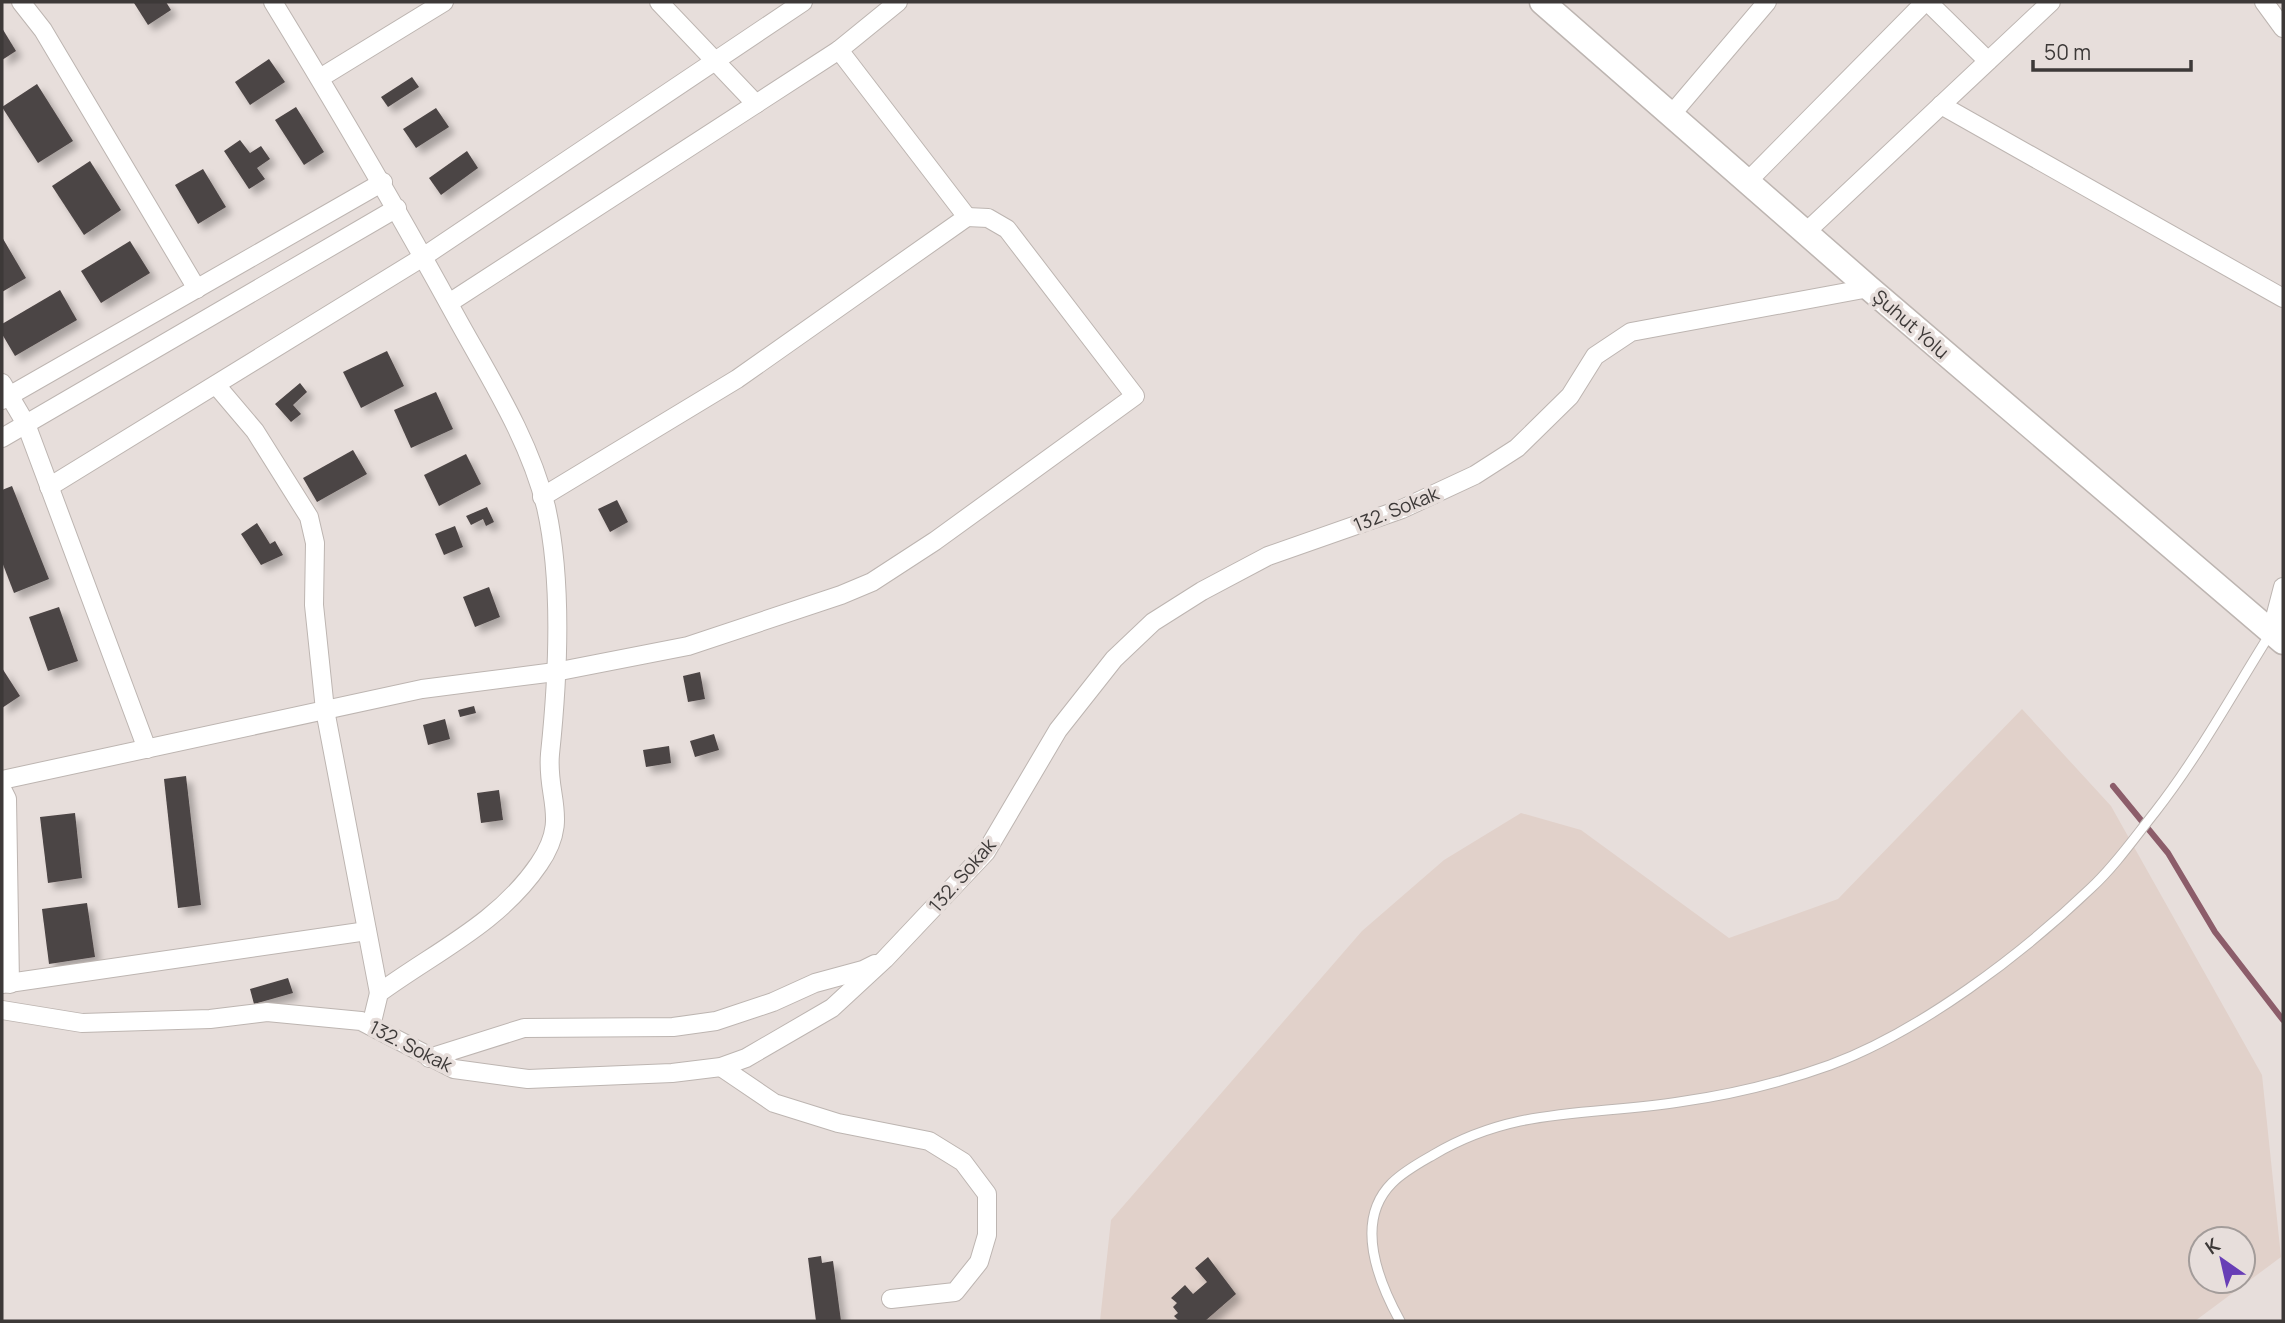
<svg xmlns="http://www.w3.org/2000/svg" width="2285" height="1323" viewBox="0 0 2285 1323" font-family="Manrope,sans-serif">
  <style>
    .built { fill: #e1d1ca; fill-rule: evenodd }
    .lines { fill: none; stroke-linecap: round; stroke-linejoin: round }
    .stream { stroke: #8c5d6a; stroke-width: 6 }
    .building { fill: #4c4444; filter: url(#shadow) }
    .lane-casing { stroke: #bdb5b1; stroke-width: 11 }
    .street-casing { stroke: #bdb5b1; stroke-width: 20 }
    .secondary-casing { stroke: #bdb5b1; stroke-width: 27 }
    .lane { stroke: #fff; stroke-width: 9 }
    .street { stroke: #fff; stroke-width: 18 }
    .secondary { stroke: #fff; stroke-width: 24 }
    .labels { text-anchor: middle; dominant-baseline: central; stroke-width: 7; stroke-linejoin: round; paint-order: stroke }
    .street-label { font-size: 19px; fill: #3d3938; stroke: #e7dedb }
  </style>
  <defs>
    <filter id="shadow"><feDropShadow dx="6" dy="6" stdDeviation="3.5" flood-color="#0004"/></filter>
  </defs>
  <rect width="100%" height="100%" fill="#e7dedb"/>
  <!-- built -->
  <path class="built" d="M 2022,709 L 2111,806 L 2262,1075 L 2281,1257 L 2195,1321 L 1100,1321 L 1111,1220 L 1362,931 L 1444,860 L 1521,813 L 1581,830 L 1729,938 L 1838,899 ZM 2201,1239 L 2243,1239 L 2243,1281 L 2201,1281 Z"/>
  <g class="lines">
    <!-- stream -->
    <polyline class="stream" points="2113,786 2168,853 2215,932 2283,1020"/>
  </g>
  <!-- building -->
  <g class="building">
    <polygon points="137,2 166,2 171,10 148,25 134,3"/>
    <polygon points="2,28 16,51 2,60"/>
    <polygon points="269,59 285,82 250,105 235,82"/>
    <polygon points="412,77 419,87 388,107 381,97"/>
    <polygon points="37,84 73,141 38,163 2,107"/>
    <polygon points="296,107 324,152 304,165 275,120"/>
    <polygon points="436,108 449,127 416,148 403,129"/>
    <polygon points="240,140 250,153 261,146 270,159 257,168 265,179 249,189 224,151"/>
    <polygon points="467,151 478,168 441,195 429,178"/>
    <polygon points="90,161 121,210 84,235 52,186"/>
    <polygon points="203,169 226,207 198,224 175,185"/>
    <polygon points="2,237 26,278 2,292"/>
    <polygon points="130,241 150,273 101,303 81,271"/>
    <polygon points="60,290 77,320 15,356 2,334 2,324"/>
    <polygon points="387,351 404,386 361,408 343,372"/>
    <polygon points="300,383 307,392 293,405 301,414 291,422 275,404"/>
    <polygon points="436,392 453,429 411,448 394,410"/>
    <polygon points="353,450 367,474 317,502 303,478"/>
    <polygon points="466,454 481,484 439,506 424,475"/>
    <polygon points="12,486 49,579 14,593 2,562 2,490"/>
    <polygon points="617,500 628,522 610,532 598,509"/>
    <polygon points="487,507 494,522 486,526 483,519 471,525 466,516"/>
    <polygon points="257,523 270,544 275,541 283,555 261,565 241,534"/>
    <polygon points="455,526 463,547 444,555 435,534"/>
    <polygon points="489,587 500,617 475,627 463,597"/>
    <polygon points="59,607 78,661 48,671 29,617"/>
    <polygon points="2,668 20,696 2,708"/>
    <polygon points="700,672 705,699 688,702 683,676"/>
    <polygon points="474,706 476,713 460,717 458,710"/>
    <polygon points="445,719 450,739 428,745 423,725"/>
    <polygon points="714,734 719,750 695,757 690,741"/>
    <polygon points="669,746 671,763 646,767 643,750"/>
    <polygon points="186,776 201,905 178,908 164,779"/>
    <polygon points="499,790 503,820 481,823 477,793"/>
    <polygon points="75,813 82,878 48,883 40,817"/>
    <polygon points="87,903 95,957 49,964 42,909"/>
    <polygon points="288,978 293,993 254,1004 250,989"/>
    <polygon points="821,1256 822,1263 833,1261 841,1321 816,1321 808,1258"/>
    <polygon points="1208,1257 1236,1294 1205,1321 1179,1321 1174,1316 1178,1313 1173,1307 1177,1303 1171,1298 1185,1285 1193,1294 1207,1282 1195,1268"/>
  </g>
  <g class="lines">
    <defs>
      <path id="lane" d="M 1400,1321 C 1378,1281 1354,1221 1392,1183 C 1404,1171 1419,1163 1433,1155 C 1515,1106 1590,1116 1679,1102 C 1729,1095 1783,1082 1830,1065 C 1921,1031 2021,955 2091,888 C 2115,866 2135,837 2155,812 C 2198,757 2233,693 2270,634"/>
      <g id="street">
        <polyline points="21,2 43,30 197,289"/>
        <path d="M 273,2 C 336,105 397,209 455,315 C 489,377 529,438 546,507 C 563,582 558,678 550,754 C 546,798 570,819 539,864 C 499,923 435,952 379,993 L 371,1026"/>
        <polyline points="659,2 756,104"/>
        <polyline points="1928,2 1988,61"/>
        <polyline points="2264,2 2283,28"/>
        <polyline points="320,78 444,2"/>
        <polyline points="1941,105 2283,298"/>
        <polyline points="1671,115 1767,2"/>
        <polyline points="1747,182 1925,2"/>
        <polyline points="1805,233 2051,2"/>
        <polyline points="449,303 839,50 898,2"/>
        <polyline points="2,383 26,424 147,749"/>
        <polyline points="216,385 255,431 309,517 315,543 314,605 325,710 379,993"/>
        <polyline points="2,400 383,182"/>
        <polyline points="2,438 397,208"/>
        <polyline points="49,487 423,257 803,2"/>
        <polyline points="542,497 737,379 967,217 839,50"/>
        <polyline points="2271,633 2283,587"/>
        <polyline points="2,780 422,689 555,672 688,646 841,595 872,582 935,541 1135,396 1007,229 988,218 967,217"/>
        <polyline points="2,789 7,799 10,984"/>
        <polyline points="2,984 367,931"/>
        <polyline points="2,1010 82,1023 210,1019 267,1012 361,1021 454,1069 528,1079 672,1073 721,1067 746,1058 832,1008 885,959 986,852 1058,730 1114,659 1153,622 1202,591 1268,556 1402,509 1475,475 1517,448 1570,396 1595,356 1631,332 1869,288"/>
        <polyline points="429,1058 524,1028 673,1027 716,1021 773,1002 815,983 863,970 875,964"/>
        <polyline points="721,1067 774,1103 838,1123 929,1141 963,1162 987,1194 987,1235 979,1262 955,1292 891,1299"/>
      </g>
      <polyline id="secondary" points="1542,2 1869,288 2283,642"/>
    </defs>
    <!-- lane casing -->
    <use href="#lane" class="lane-casing"/>
    <!-- street casing -->
    <use href="#street" class="street-casing"/>
    <!-- secondary casing -->
    <use href="#secondary" class="secondary-casing"/>
    <!-- lane -->
    <use href="#lane" class="lane"/>
    <!-- street -->
    <use href="#street" class="street"/>
    <!-- secondary -->
    <use href="#secondary" class="secondary"/>
  </g>
  <g class="labels">
    <!-- street labels -->
    <g class="street-label">
      <text transform="translate(1911 324) rotate(41)">Şuhut Yolu</text>
      <text transform="translate(1396 509) rotate(-22)">132. Sokak</text>
      <text transform="translate(962 875) rotate(-49)">132. Sokak</text>
      <text transform="translate(411 1046) rotate(27)">132. Sokak</text>
    </g>
  </g>
  <!-- border -->
  <rect width="2285" height="1323" fill="none" stroke="#3d3938" stroke-width="7"/>
  <!-- north arrow -->
  <g transform="translate(2222 1260) rotate(326)"><circle r="33" fill="#e7dedb" stroke="#a39c9a" stroke-width="2"/>
  <path d="M0-5L12 26L0 18L-12 26Z" fill="#683eb6"/>
  <text y="-10" font-size="19" font-weight="bold" text-anchor="middle" fill="#3d3938">K</text>
  </g>
  <!-- scale -->
  <path d="M2033 60v10h158v-10" fill="none" stroke="#3d3938" stroke-width="3.5"/>
  <text x="2044" y="60" font-size="21" fill="#3d3938" stroke="#e7dedb" stroke-width="5" paint-order="stroke">50 m</text>
</svg>
